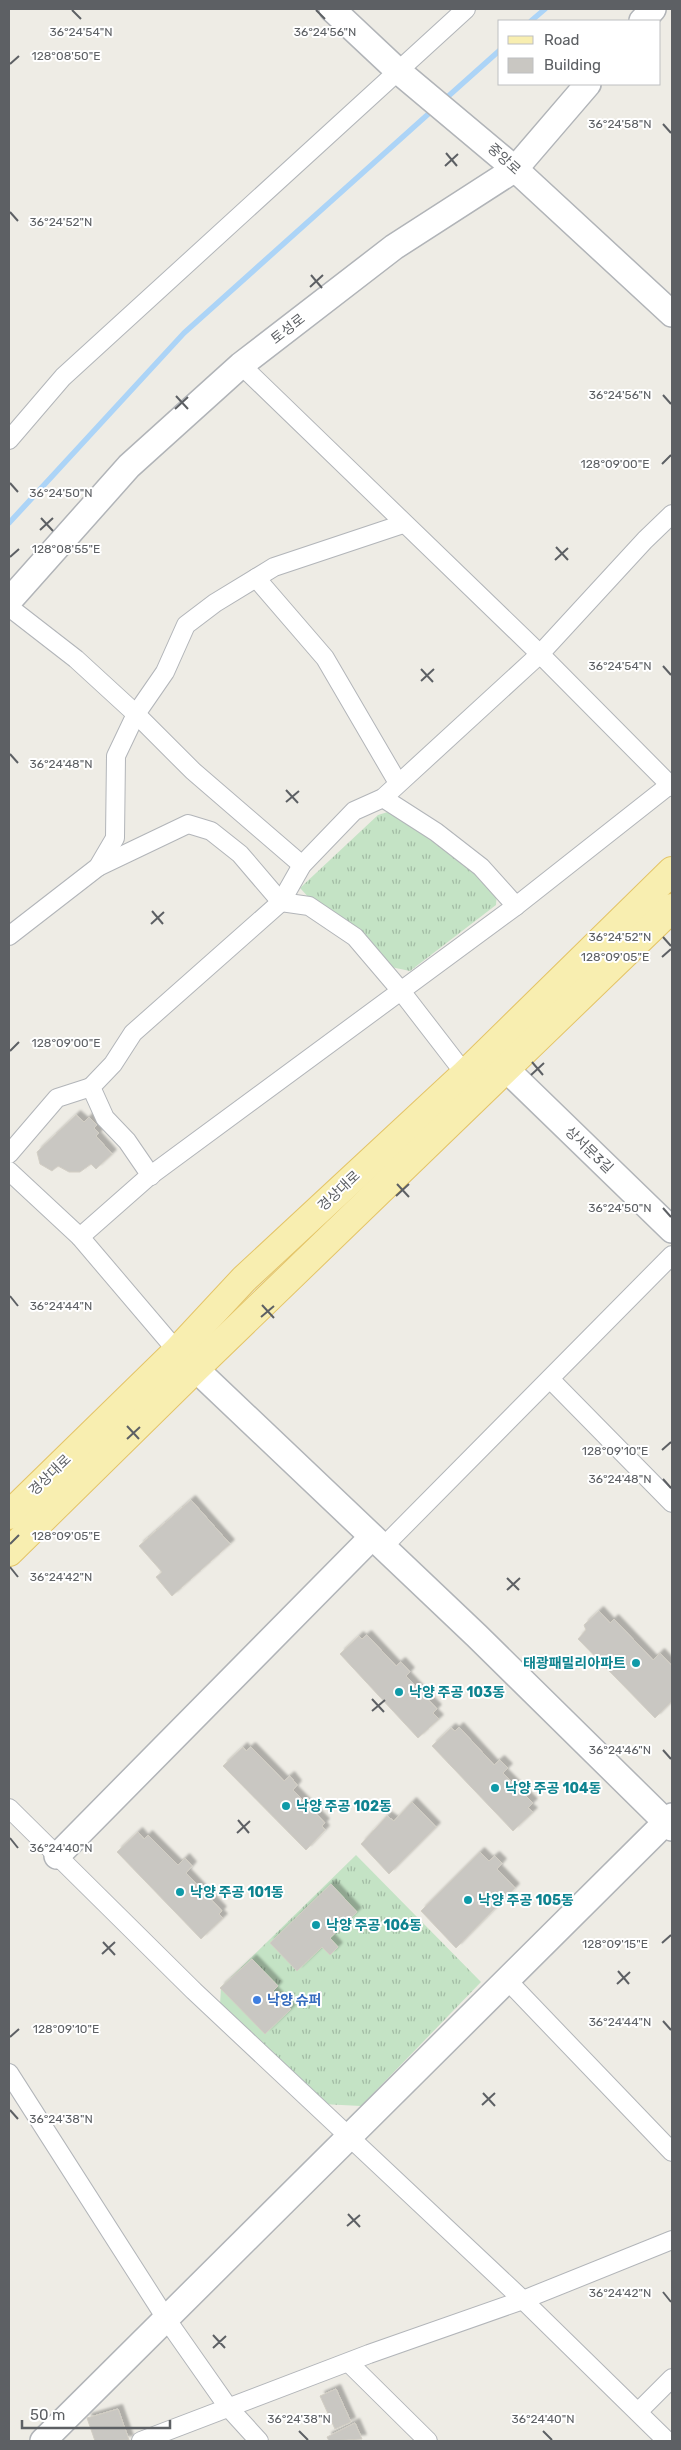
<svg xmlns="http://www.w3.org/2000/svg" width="681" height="2450" viewBox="0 0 681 2450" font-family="Rubik,'Noto Sans KR',sans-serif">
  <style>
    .grass { fill: url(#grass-tufts) }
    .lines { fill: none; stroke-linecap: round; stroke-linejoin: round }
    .stream { stroke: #acd4f7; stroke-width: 5.5 }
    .building { fill: #c9c7c2; stroke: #d2cec4; filter: url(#shadow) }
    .street-casing { stroke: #b2b5b9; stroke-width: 20 }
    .secondary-casing { stroke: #b1b4b8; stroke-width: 28 }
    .primary-casing { stroke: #e4c467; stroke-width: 30 }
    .street { stroke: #fff; stroke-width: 18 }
    .secondary { stroke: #fff; stroke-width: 25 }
    .primary { stroke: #f8eeb0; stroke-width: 28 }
    .ticks { fill: none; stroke: #5d6064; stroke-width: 2 }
    .culture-dot { fill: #0f9aa8; stroke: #fff; stroke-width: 2 }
    .shop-dot { fill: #3f7fe0; stroke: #fff; stroke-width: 2 }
    .labels { text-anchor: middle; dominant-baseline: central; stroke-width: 4; stroke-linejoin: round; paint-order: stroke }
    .street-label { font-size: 14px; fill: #5d6064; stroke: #fff }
    .culture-label { font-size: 14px; font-weight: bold; fill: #0d838f; stroke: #fff; text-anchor: start }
    .shop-label { font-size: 14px; font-weight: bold; fill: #366cbe; stroke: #fff; text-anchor: start }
    .ticks-label { font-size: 12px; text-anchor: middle; fill: #5d6064; stroke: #fff; stroke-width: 4; stroke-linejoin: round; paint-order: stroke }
  </style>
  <defs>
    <pattern id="grass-tufts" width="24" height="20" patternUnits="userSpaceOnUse" patternTransform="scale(1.25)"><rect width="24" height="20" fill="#c4e3c5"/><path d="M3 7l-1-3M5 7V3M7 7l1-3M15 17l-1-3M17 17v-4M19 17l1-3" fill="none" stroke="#a2bba4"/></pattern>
    <filter id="shadow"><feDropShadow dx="4.5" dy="-4.5" stdDeviation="1" flood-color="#0004"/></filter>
  </defs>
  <rect width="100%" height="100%" fill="#eeece5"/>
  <!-- grass -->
  <g class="grass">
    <polygon points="391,811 438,839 497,891 496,905 410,971 386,966 312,901 300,888 378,815"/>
    <polygon points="356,1855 481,1982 361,2106 322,2104 220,2005 221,1987"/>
  </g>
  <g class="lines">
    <!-- stream -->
    <g class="stream">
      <polyline points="531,21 545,9"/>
      <polyline points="444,100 500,50"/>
      <polyline points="9,523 184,333 435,108"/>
    </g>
  </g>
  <!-- building -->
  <g class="building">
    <polygon points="76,1115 84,1122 89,1117 97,1125 94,1128 99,1133 96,1136 112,1154 96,1169 91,1164 80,1172 69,1172 58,1166 52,1171 40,1164 37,1152"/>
    <polygon points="191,1500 230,1544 172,1596 156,1577 162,1572 139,1546"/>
    <polygon points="599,1611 610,1623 614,1619 653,1660 660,1653 672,1666 672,1701 655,1718 578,1639 586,1630 584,1625"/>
    <polygon points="367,1635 396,1666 401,1662 410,1672 406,1676 437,1709 433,1713 439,1719 418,1738 340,1654 359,1636 362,1639"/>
    <polygon points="459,1727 494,1765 500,1760 508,1768 503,1773 533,1803 528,1808 533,1812 513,1831 432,1746 451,1728 455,1731"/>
    <polygon points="243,1747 246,1751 251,1747 284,1781 290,1776 297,1785 293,1790 325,1823 322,1826 325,1830 306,1850 223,1766"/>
    <polygon points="412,1802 436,1827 389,1874 361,1844 387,1816 394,1821"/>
    <polygon points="138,1832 144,1839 148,1835 178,1865 185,1858 192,1866 186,1873 222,1911 219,1914 223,1918 201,1939 117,1852"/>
    <polygon points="480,1852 489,1861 495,1856 502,1863 497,1869 515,1888 456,1948 421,1911"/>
    <polygon points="331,1884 357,1912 330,1938 338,1947 330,1955 322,1947 297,1971 270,1943"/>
    <polygon points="252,1959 278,1986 273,1991 291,2009 265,2034 220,1988"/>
    <polygon points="336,2389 351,2422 335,2429 320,2396"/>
    <polygon points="118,2409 129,2440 95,2441 87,2418"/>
    <polygon points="355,2423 362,2439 329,2441 327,2437"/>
  </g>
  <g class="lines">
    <defs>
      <g id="street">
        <polyline points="241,365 540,654 672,787"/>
        <polyline points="9,440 63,377 466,9"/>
        <polyline points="256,578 325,658 398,783"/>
        <polyline points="9,607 76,659 136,714 193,771 302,865"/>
        <polyline points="383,798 436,832 481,867 516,906"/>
        <polyline points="98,867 188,824 211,831 240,854 281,902 309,906 355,937 401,991 465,1074"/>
        <polyline points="9,936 98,867 115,838 116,756 136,714 165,672 186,625 215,603 274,567 403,524"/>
        <polyline points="9,1154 57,1098 91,1087"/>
        <polyline points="9,1171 80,1237 147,1178 516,906 672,783"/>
        <polyline points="151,1176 127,1141 105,1118 91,1087 113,1064 133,1033 281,902 302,865 354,811 383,798 540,654 645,540 672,514"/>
        <polyline points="80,1237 177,1351"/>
        <polyline points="550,1379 672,1503"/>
        <polyline points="383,1547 672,1255"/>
        <polyline points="9,1808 194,1991 523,2300 667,2441"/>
        <polyline points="507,1980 672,2152"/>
        <polyline points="9,2073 167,2320 228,2407 259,2441"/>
        <polyline points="349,2363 428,2441"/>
        <polyline points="638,2412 672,2378"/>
        <polyline points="141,2441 369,2354 523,2300 672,2240"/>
      </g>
      <g id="secondary">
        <polyline points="332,9 397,70 515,169 672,314"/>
        <polyline points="642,21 653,9"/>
        <polyline points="9,601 129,466 241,365 394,247 515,169 588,84"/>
        <polyline points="506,1069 672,1230"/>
        <polyline points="181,1355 477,1636 672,1828"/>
        <polyline points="57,1856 372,1537"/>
        <polyline points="43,2441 672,1816"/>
      </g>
      <g id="primary">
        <polyline points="9,1515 177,1351 244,1279 465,1074 672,871"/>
        <polyline points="9,1552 195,1369 672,908"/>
      </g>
    </defs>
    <!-- street casing -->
    <use href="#street" class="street-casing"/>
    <!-- secondary casing -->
    <use href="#secondary" class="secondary-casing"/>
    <!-- primary casing -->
    <use href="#primary" class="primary-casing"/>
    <!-- street -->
    <use href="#street" class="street"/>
    <!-- secondary -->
    <use href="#secondary" class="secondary"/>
    <!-- primary -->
    <use href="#primary" class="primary"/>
  </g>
  <!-- ticks -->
  <path class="ticks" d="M 72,10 L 81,19M 316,10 L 325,19M 10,64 L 19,56M 663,124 L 671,133M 446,153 L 457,166M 445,166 L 458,154M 10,212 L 18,221M 311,275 L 322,288M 310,287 L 323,275M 663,395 L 671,404M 176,396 L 188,409M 175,409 L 188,397M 662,464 L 671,455M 10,483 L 18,492M 41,518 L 53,531M 40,530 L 53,518M 556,547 L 568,560M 10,557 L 19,549M 555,560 L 568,548M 663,666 L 671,675M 421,669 L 433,682M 421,681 L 434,669M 10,754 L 18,763M 286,790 L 298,803M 286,802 L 299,791M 152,911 L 163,924M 151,924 L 164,912M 663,937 L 671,946M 662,957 L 671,949M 10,1051 L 19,1042M 532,1062 L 543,1075M 531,1075 L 544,1063M 397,1184 L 409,1197M 396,1196 L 409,1184M 663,1208 L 671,1217M 10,1296 L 18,1306M 262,1305 L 274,1318M 261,1317 L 274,1306M 127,1426 L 139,1439M 127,1439 L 140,1427M 662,1450 L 671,1442M 663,1479 L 671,1488M 10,1544 L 19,1535M 10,1567 L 18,1577M 507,1578 L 519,1590M 507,1590 L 520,1578M 372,1699 L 384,1712M 372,1711 L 385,1700M 663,1750 L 671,1759M 238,1820 L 249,1833M 237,1833 L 250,1821M 10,1838 L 18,1848M 103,1942 L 115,1955M 662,1943 L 671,1935M 102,1954 L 115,1942M 618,1971 L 629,1984M 617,1984 L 630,1972M 663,2021 L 671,2030M 10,2037 L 19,2029M 483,2093 L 495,2106M 482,2105 L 495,2093M 10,2110 L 18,2119M 348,2214 L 360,2227M 347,2226 L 360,2215M 663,2292 L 671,2302M 213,2335 L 225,2348M 213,2348 L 226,2336M 299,2431 L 308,2440M 543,2431 L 552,2440"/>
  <!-- markers -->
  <g class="culture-dot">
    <circle cx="636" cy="1663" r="5"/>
    <circle cx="399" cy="1692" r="5"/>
    <circle cx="495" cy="1788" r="5"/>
    <circle cx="286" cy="1806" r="5"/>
    <circle cx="180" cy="1892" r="5"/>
    <circle cx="468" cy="1900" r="5"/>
    <circle cx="316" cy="1925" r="5"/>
  </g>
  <circle class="shop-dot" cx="257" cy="2000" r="5"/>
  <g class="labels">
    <!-- street labels -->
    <g class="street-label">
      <text transform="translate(504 159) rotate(42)">중앙로</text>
      <text transform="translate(288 329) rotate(-38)">토성로</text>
      <text transform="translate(589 1150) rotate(44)">상서문3길</text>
      <text transform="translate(339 1191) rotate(-43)">경상대로</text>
      <text transform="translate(50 1475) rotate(-44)">경상대로</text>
    </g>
    <!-- culture labels -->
    <g class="culture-label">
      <text x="626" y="1663" text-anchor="end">태광패밀리아파트</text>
      <text x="409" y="1692">낙양 주공 103동</text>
      <text x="505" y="1788">낙양 주공 104동</text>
      <text x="296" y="1806">낙양 주공 102동</text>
      <text x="190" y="1892">낙양 주공 101동</text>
      <text x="478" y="1900">낙양 주공 105동</text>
      <text x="326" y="1925">낙양 주공 106동</text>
    </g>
    <!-- shop labels -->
    <g class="shop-label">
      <text x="267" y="2000">낙양 슈퍼</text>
    </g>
  </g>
  <g class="ticks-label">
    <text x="81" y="36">36°24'54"N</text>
    <text x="325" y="36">36°24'56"N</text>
    <text x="66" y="60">128°08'50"E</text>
    <text x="620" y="128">36°24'58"N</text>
    <text x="61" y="226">36°24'52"N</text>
    <text x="620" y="399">36°24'56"N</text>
    <text x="615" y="468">128°09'00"E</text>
    <text x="61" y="497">36°24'50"N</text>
    <text x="66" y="553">128°08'55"E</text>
    <text x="620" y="670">36°24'54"N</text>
    <text x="61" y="768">36°24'48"N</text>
    <text x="620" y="941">36°24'52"N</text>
    <text x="615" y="961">128°09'05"E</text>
    <text x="66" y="1047">128°09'00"E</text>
    <text x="620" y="1212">36°24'50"N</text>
    <text x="61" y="1310">36°24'44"N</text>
    <text x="615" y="1455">128°09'10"E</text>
    <text x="620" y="1483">36°24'48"N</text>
    <text x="66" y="1540">128°09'05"E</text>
    <text x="61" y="1581">36°24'42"N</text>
    <text x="620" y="1754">36°24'46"N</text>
    <text x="61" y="1852">36°24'40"N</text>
    <text x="615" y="1948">128°09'15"E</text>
    <text x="620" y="2026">36°24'44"N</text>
    <text x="66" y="2033">128°09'10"E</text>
    <text x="61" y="2123">36°24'38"N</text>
    <text x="620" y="2297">36°24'42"N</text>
    <text x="299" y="2423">36°24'38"N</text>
    <text x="543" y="2423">36°24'40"N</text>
  </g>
  <!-- border -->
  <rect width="681" height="2450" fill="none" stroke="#5d6064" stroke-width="20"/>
  <!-- legend -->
  <rect x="498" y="20" width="162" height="65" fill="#ffffff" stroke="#bebfc1"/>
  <rect x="508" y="36" width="25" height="8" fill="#f8eeb0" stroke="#bebfc1"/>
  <text x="544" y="45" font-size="15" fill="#5d6064">Road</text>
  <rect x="508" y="58" width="25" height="15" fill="#c9c7c2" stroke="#bebfc1"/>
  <text x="544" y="70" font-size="15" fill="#5d6064">Building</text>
  <!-- scale -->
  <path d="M22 2420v8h148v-8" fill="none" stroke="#5d6064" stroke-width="2.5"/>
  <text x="30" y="2420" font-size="15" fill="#5d6064" stroke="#ffffff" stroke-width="4" paint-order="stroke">50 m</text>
</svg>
